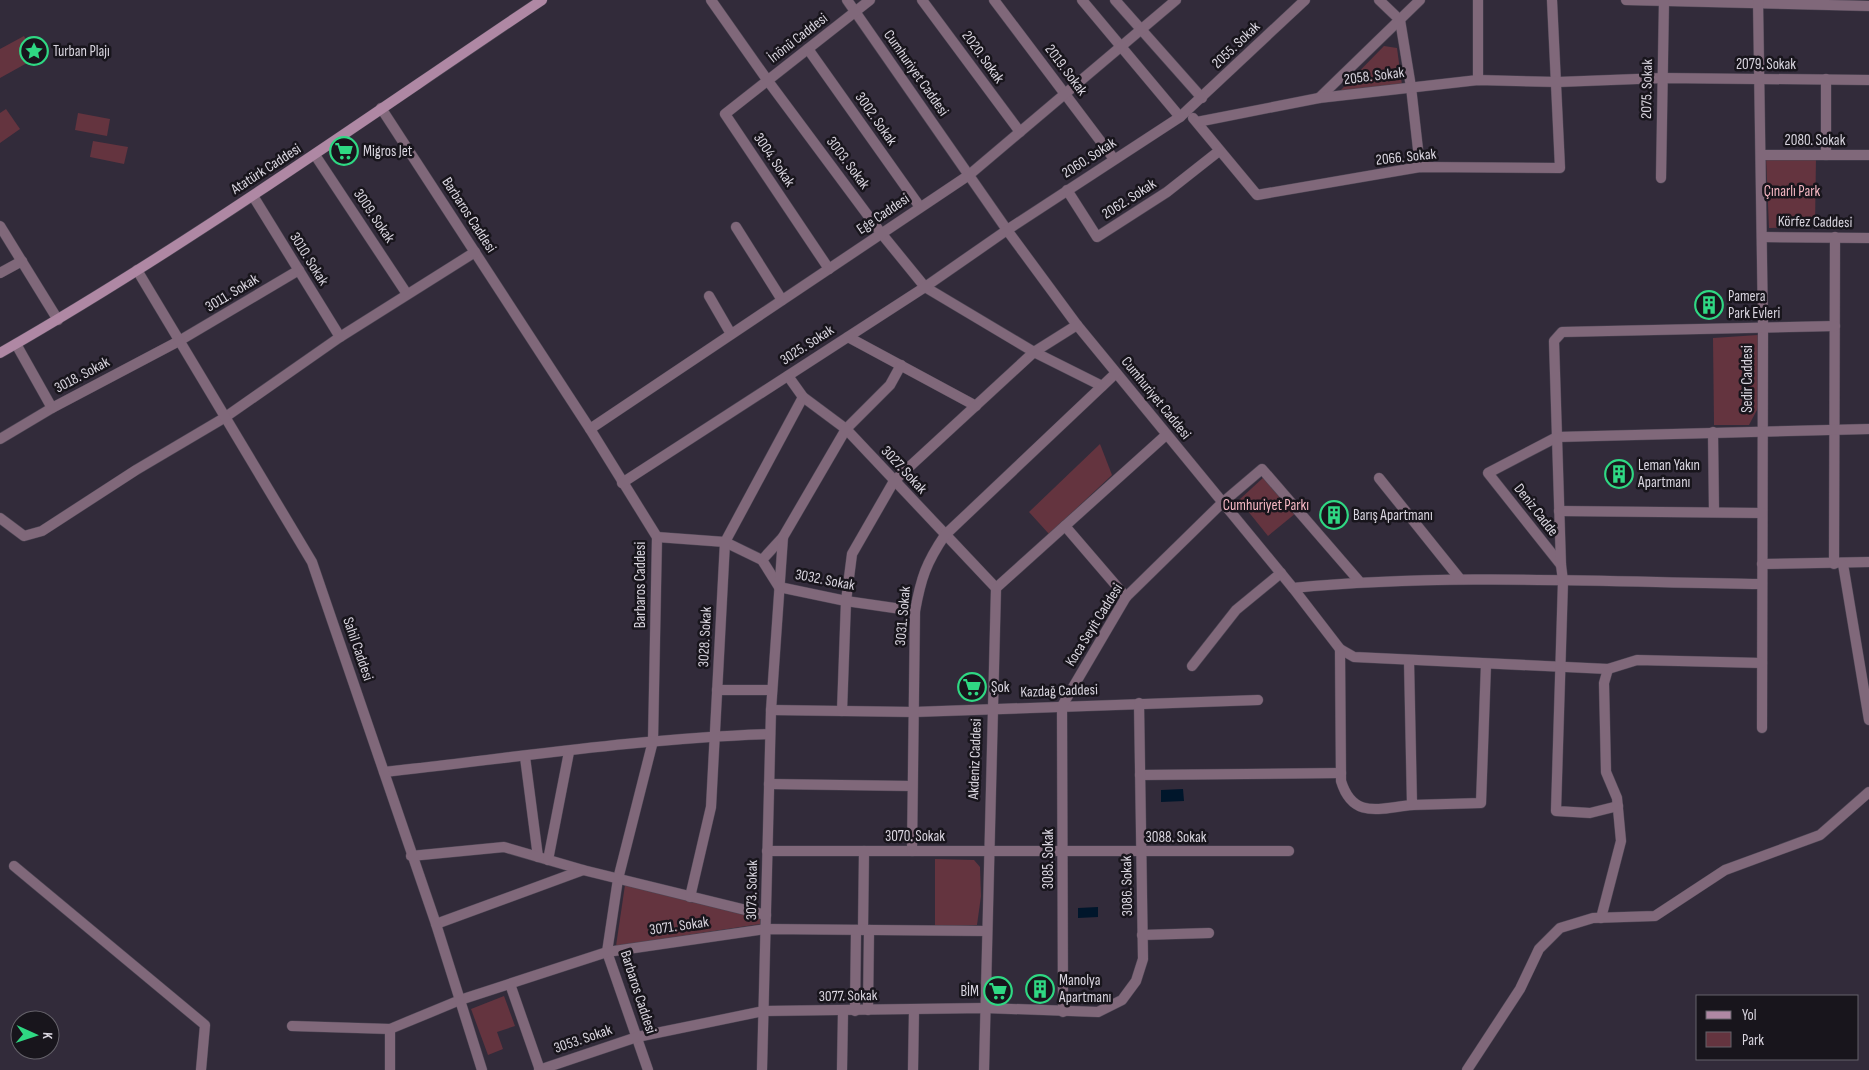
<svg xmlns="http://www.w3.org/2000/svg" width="1869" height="1070" viewBox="0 0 1869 1070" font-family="'Sofia Sans Condensed',sans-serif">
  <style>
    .green { fill: #64343f }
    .water { fill: #00162b }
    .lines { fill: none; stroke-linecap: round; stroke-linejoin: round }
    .minor-casing { stroke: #4d4654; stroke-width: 11 }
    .tertiary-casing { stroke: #4d4654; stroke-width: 11 }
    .secondary-casing { stroke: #4d4654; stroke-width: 11 }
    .minor { stroke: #80687a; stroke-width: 10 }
    .tertiary { stroke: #80687a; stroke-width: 10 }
    .secondary { stroke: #af88a4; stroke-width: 10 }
    .labels { text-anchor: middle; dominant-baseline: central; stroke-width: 5; stroke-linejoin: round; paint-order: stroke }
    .street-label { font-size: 15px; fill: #d9d5df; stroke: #18151c }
    .poi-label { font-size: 15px; fill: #d9d5df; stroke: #18151c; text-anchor: start }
    .park-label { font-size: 15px; fill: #f5b7c3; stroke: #18151c }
  </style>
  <rect width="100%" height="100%" fill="#322b3a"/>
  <!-- green -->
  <g class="green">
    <polygon points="24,36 36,58 0,78 0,49"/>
    <polygon points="1384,46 1397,48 1402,85 1339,92"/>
    <polygon points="6,109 20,129 0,143 0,113"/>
    <polygon points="78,113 110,119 107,136 75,130"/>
    <polygon points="93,141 128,147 124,164 90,157"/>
    <polygon points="1766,156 1816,156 1815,227 1769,228"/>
    <polygon points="1758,335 1758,408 1749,425 1714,425 1713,338"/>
    <polygon points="1100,444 1112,475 1049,534 1029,512"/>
    <polygon points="1265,476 1296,513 1268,536 1239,500"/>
    <polygon points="935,859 974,860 980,867 981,896 977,925 935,927"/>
    <polygon points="625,885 761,915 760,924 616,946"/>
    <polygon points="504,996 515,1026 497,1032 503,1049 488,1055 471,1009"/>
  </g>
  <!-- water -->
  <g class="water">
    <polygon points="1183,789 1184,801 1161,802 1161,790"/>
    <polygon points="1098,907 1098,917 1078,918 1078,908"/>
  </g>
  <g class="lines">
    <defs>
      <g id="minor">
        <polyline points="711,0 768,81 881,233 925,287 1034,352 1102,386"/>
        <path d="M 847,0 L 1007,230 L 1077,325 L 1293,588 C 1449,573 1606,582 1762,584"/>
        <polyline points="922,0 1020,132"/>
        <polyline points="994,0 1114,159"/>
        <polyline points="1082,0 1180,117"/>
        <polyline points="1115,0 1202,98"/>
        <polyline points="1379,0 1400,20 1411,87 1420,167"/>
        <polyline points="1478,0 1478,80"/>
        <polyline points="1626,0 1869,6"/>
        <polyline points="1758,0 1763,326 1762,728"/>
        <polyline points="808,49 920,207"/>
        <polyline points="1826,79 1826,155"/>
        <polyline points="1319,98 1420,0"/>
        <polyline points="381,108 590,429 657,537 653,741 618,879 607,952 648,1070"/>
        <polyline points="1193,118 1257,195 1420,167 1560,168 1552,0"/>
        <polyline points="1197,122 1319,98 1478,80 1558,82 1663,78 1869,80"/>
        <polyline points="315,155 407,294"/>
        <polyline points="1761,155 1869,155"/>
        <polyline points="1661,178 1664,0"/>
        <polyline points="1067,190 1097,237 1167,192 1219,151"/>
        <polyline points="253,196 340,337"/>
        <polyline points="0,226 58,320"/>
        <polyline points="736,227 782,300"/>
        <polyline points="1762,237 1869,238"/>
        <polyline points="829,269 725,114 870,0"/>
        <polyline points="0,273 22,261"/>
        <polyline points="709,296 731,334"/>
        <polyline points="848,337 976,406"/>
        <polyline points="16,344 52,408"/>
        <polyline points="788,376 803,397 846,429 996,588"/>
        <polyline points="590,429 969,175 1176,0"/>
        <polyline points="1713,432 1714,512"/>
        <polyline points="0,439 52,408 179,341 299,270"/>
        <polyline points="1379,478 1460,579"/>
        <polyline points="622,483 925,287 1007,230 1180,117 1305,0"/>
        <polyline points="1559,511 1762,513"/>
        <polyline points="0,518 24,536 42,531 136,470 224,418 340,337 475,252"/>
        <polyline points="1065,526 1126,597"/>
        <polyline points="657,537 725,542 762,560 779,587 846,601 915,611"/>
        <polyline points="762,560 783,537 846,429 890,385 901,365"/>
        <polyline points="1762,564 1869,562"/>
        <polyline points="1834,564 1835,237"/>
        <polyline points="1843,564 1869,720"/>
        <polyline points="1561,565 1488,473 1557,437 1869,429"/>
        <polyline points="1293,588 1340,649 1354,657 1608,669 1637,660 1762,663"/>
        <path d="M 1340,649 L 1341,781 C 1353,820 1380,808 1412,805"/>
        <polyline points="1409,660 1412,805 1481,803 1486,664"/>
        <polyline points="1192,666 1236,610 1281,573"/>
        <polyline points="717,690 772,690"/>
        <polyline points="771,710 914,712 1258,700"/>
        <polyline points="842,711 846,601 852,554 894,481 1034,352 1077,325"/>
        <polyline points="525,757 538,857"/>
        <path d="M 384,772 C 512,758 641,738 770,734"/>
        <polyline points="1140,775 1341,773"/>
        <polyline points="769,784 912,786"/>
        <polyline points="1618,806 1590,813 1556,811 1563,581 1561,565 1554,341 1562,332 1835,326"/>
        <polyline points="767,851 1289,851"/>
        <path d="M 912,851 L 915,611 C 921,578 926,563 945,535 L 1116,373"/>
        <polyline points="411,856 504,847 583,870 766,915"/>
        <polyline points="548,860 569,752"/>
        <polyline points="14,866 205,1025 201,1070"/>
        <polyline points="690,897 711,807 725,542 803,397"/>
        <polyline points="1601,918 1621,841 1617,798 1606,772 1604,683 1608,669"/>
        <polyline points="436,924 583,870"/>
        <polyline points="863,930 864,851"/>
        <polyline points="1142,935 1209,933"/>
        <polyline points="510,984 540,1070"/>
        <polyline points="868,1010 869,930"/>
        <polyline points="855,1011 856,930"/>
        <polyline points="1063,1012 1062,706 1126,597 1222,503 1262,469 1359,581"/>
        <polyline points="292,1026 390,1029 460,1000 607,952 766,929 986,931"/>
        <polyline points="390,1070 390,1029"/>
        <polyline points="539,1070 637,1037 764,1011 985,1008 1098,1012 1122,1000 1136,981 1143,959 1139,703"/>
        <polyline points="762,1070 771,710 783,537"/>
        <polyline points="842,1070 843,1011"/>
        <polyline points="913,1070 914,1010"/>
        <polyline points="984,1070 996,588 1166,435"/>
        <polyline points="1467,1070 1520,989 1539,949 1560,928 1593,918 1655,916 1725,870 1820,835 1869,792"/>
      </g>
      <polyline id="tertiary" points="137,270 312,562 436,924 482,1070"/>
      <path id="secondary" d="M 0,353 C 187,246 363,120 542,0"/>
    </defs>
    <!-- minor casing -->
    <use href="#minor" class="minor-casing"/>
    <!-- tertiary casing -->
    <use href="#tertiary" class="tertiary-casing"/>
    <!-- secondary casing -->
    <use href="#secondary" class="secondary-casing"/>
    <!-- minor -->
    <use href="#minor" class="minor"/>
    <!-- tertiary -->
    <use href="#tertiary" class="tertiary"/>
    <!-- secondary -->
    <use href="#secondary" class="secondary"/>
  </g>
  <!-- icons -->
  <defs>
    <symbol id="sight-ring" viewBox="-11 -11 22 22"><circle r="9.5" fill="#18151c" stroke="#2fd883" stroke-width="1.5"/><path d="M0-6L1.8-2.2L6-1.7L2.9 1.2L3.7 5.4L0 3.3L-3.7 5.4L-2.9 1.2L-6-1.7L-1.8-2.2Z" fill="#2fd883"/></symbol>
    <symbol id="supermarket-ring" viewBox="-11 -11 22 22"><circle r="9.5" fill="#18151c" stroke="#2fd883" stroke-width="1.5"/><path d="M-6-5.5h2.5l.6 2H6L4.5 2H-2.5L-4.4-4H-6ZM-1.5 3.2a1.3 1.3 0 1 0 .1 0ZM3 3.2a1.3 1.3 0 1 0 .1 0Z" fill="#2fd883"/></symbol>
    <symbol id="building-ring" viewBox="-11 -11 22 22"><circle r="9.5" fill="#18151c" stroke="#2fd883" stroke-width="1.5"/><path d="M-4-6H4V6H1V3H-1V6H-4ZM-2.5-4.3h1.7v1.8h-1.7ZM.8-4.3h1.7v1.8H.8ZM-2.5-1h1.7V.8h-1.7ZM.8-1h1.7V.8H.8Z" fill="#2fd883"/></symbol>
  </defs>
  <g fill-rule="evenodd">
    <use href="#sight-ring" x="18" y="35" width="32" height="32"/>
    <use href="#supermarket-ring" x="328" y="135" width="32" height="32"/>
    <use href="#building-ring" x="1693" y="289" width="32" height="32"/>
    <use href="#building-ring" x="1603" y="458" width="32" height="32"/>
    <use href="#building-ring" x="1318" y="499" width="32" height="32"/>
    <use href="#supermarket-ring" x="956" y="671" width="32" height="32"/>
    <use href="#building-ring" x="1024" y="973" width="32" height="32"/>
    <use href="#supermarket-ring" x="982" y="975" width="32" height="32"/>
  </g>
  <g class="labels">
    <!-- street labels -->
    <g class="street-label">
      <text transform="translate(798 38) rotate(-38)">İnönü Caddesi</text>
      <text transform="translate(1236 45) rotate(-44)">2055. Sokak</text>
      <text transform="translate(983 57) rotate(54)">2020. Sokak</text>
      <text x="1766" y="64">2079. Sokak</text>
      <text transform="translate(1066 70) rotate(53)">2019. Sokak</text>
      <text transform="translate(916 73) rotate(55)">Cumhuriyet Caddesi</text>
      <text transform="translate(1374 76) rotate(-7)">2058. Sokak</text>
      <text transform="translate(1647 89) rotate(-89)">2075. Sokak</text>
      <text transform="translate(876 119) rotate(55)">3002. Sokak</text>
      <text x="1815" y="140">2080. Sokak</text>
      <text transform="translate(1406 157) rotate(-6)">2066. Sokak</text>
      <text transform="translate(1089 158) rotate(-33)">2060. Sokak</text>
      <text transform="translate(774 160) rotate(56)">3004. Sokak</text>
      <text transform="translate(848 163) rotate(53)">3003. Sokak</text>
      <text transform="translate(266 169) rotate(-33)">Atatürk Caddesi</text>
      <text transform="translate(1129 199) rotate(-33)">2062. Sokak</text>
      <text transform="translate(883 214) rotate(-34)">Ege Caddesi</text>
      <text transform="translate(469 215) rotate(57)">Barbaros Caddesi</text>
      <text transform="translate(374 216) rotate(56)">3009. Sokak</text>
      <text transform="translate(1815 222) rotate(1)">Körfez Caddesi</text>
      <text transform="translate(309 259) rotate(58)">3010. Sokak</text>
      <text transform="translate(232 293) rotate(-31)">3011. Sokak</text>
      <text transform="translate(807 345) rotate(-33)">3025. Sokak</text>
      <text transform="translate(82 375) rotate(-28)">3018. Sokak</text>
      <text transform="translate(1747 379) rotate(-90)">Sedir Caddesi</text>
      <text transform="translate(1156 398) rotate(51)">Cumhuriyet Caddesi</text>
      <text transform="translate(904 470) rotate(47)">3027. Sokak</text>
      <text transform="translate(1536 510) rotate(52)">Deniz Cadde</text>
      <text transform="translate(825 580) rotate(11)">3032. Sokak</text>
      <text transform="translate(640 585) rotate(-90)">Barbaros Caddesi</text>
      <text transform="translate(903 616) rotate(-85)">3031. Sokak</text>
      <text transform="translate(1094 625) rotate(-58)">Koca Seyit Caddesi</text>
      <text transform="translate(705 637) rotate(-87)">3028. Sokak</text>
      <text transform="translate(358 649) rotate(71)">Sahil Caddesi</text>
      <text transform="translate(1059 691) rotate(-2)">Kazdağ Caddesi</text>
      <text transform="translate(975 759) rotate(-88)">Akdeniz Caddesi</text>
      <text x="915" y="836">3070. Sokak</text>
      <text x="1176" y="837">3088. Sokak</text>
      <text transform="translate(1048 859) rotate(-90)">3085. Sokak</text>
      <text transform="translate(1127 886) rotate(-91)">3086. Sokak</text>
      <text transform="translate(752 890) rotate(-89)">3073. Sokak</text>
      <text transform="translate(679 926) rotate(-8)">3071. Sokak</text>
      <text transform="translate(638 992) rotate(72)">Barbaros Caddesi</text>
      <text transform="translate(848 996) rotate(-1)">3077. Sokak</text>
      <text transform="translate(583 1039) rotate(-19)">3053. Sokak</text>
    </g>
    <!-- poi labels -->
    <g class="poi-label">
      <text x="53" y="51">Turban Plajı</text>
      <text x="363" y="151">Migros Jet</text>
      <text x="1728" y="296">Pamera<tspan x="1728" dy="17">Park Evleri</tspan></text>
      <text x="1638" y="465">Leman Yakın<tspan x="1638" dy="17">Apartmanı</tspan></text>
      <text x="1353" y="515">Barış Apartmanı</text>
      <text x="991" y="687">Şok</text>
      <text x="1059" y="980">Manolya<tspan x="1059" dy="17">Apartmanı</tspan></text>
      <text x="979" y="991" text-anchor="end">BİM</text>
    </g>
    <!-- park labels -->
    <g class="park-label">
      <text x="1792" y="191">Çınarlı Park</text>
      <text x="1266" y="505">Cumhuriyet Parkı</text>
    </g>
  </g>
  <!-- legend -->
  <rect x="1696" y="995" width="162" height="65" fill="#18151c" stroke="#65626a"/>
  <rect x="1706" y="1011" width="25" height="8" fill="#af88a4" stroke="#65626a"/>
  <text x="1742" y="1020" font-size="15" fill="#d9d5df">Yol</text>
  <rect x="1706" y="1032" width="25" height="15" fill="#64343f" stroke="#65626a"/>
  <text x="1742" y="1045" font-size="15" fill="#d9d5df">Park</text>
  <!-- north arrow -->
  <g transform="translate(35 1035) rotate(93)"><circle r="24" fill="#18151c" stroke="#65626a"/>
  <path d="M0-4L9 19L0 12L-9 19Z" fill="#2fd883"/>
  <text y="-8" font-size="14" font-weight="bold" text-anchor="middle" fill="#d9d5df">K</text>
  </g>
</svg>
